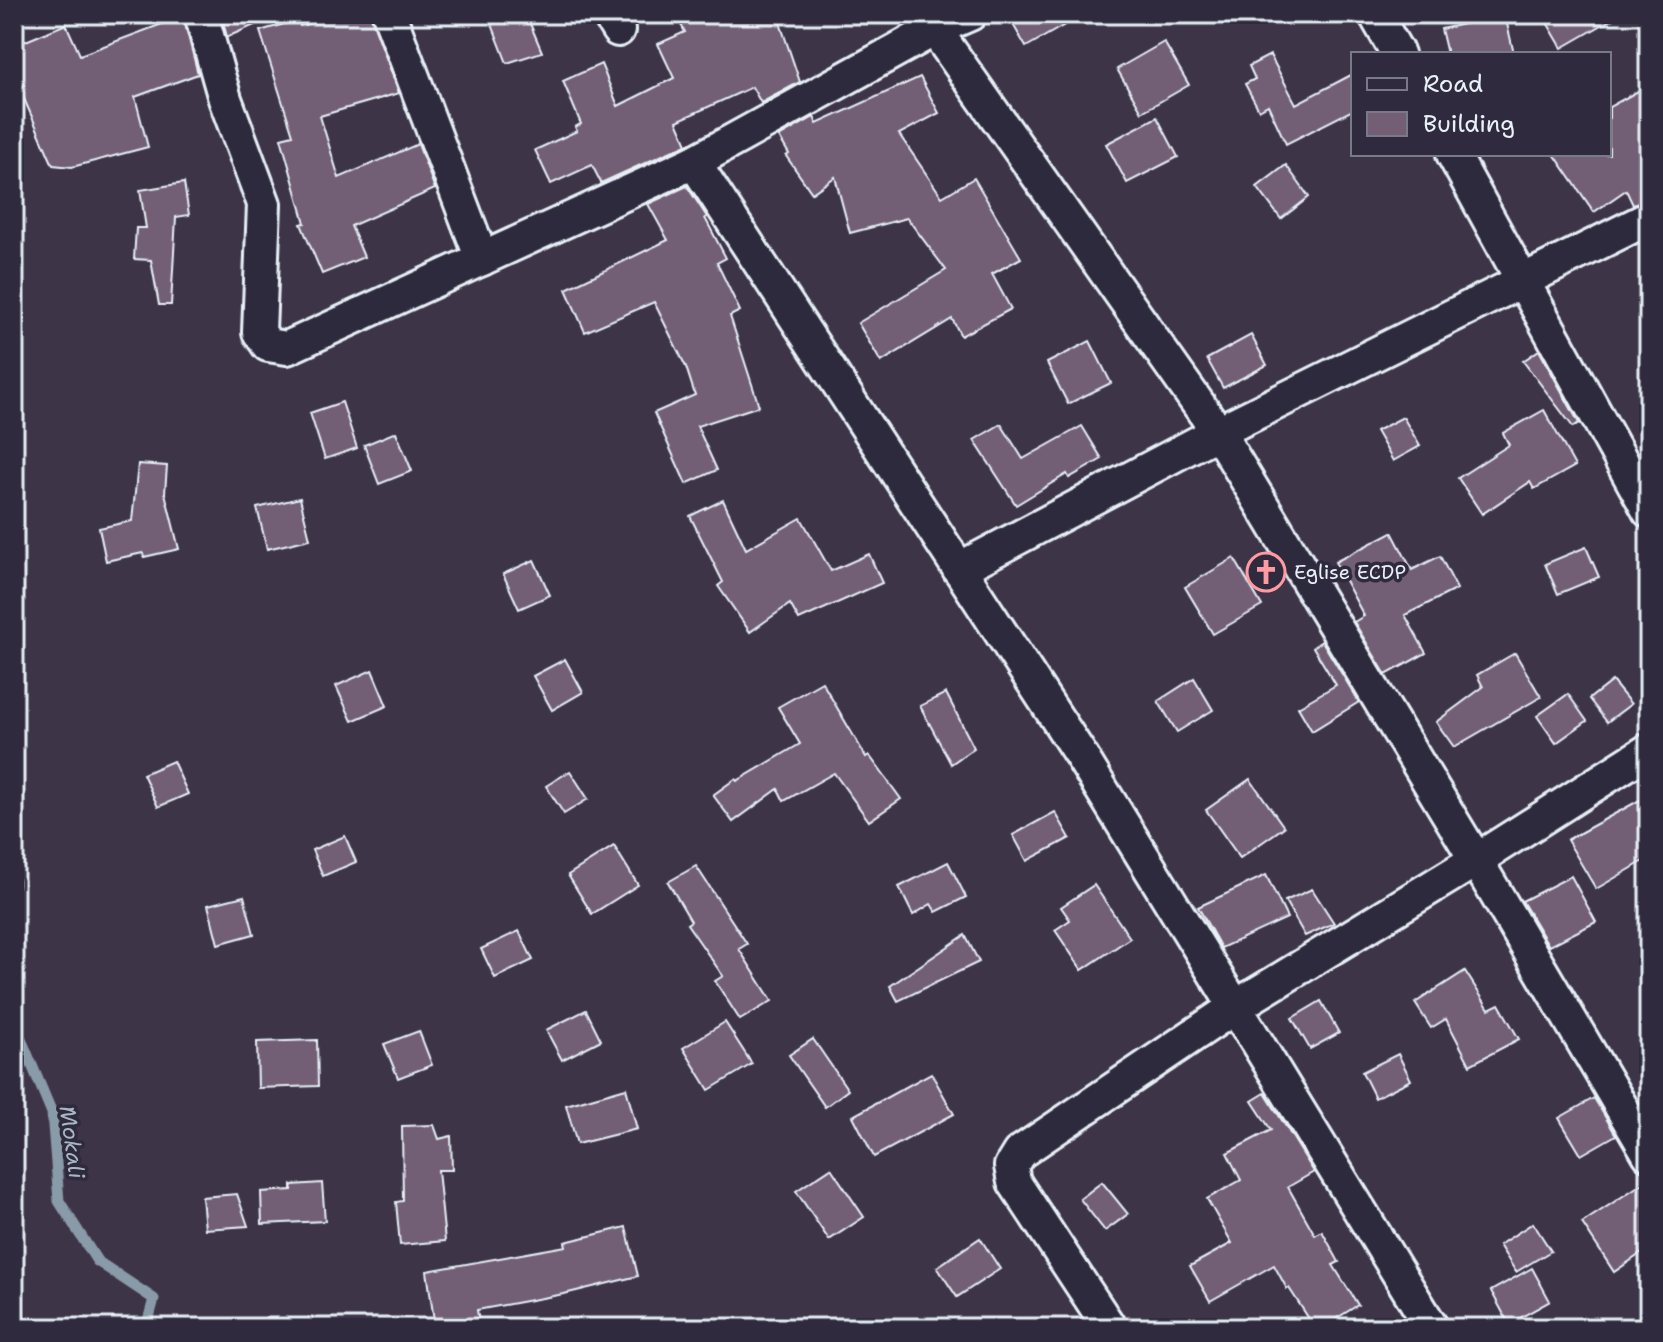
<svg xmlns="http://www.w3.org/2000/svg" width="1663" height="1342" viewBox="0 0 1663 1342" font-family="'Shantell Sans',sans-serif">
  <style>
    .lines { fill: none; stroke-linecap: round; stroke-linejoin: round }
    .stream { stroke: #899aa8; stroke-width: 11 }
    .building { fill: #735e75; stroke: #e8f1f8; stroke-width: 2 }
    .minor-casing { stroke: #e8f1f8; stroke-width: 38 }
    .minor { stroke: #2f2a3d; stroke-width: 32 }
    .labels { text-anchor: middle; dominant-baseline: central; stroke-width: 7; stroke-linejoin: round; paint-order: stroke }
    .poi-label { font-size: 20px; fill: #e8f1f8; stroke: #2f2a3d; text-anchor: start }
    .water-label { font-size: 22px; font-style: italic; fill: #a8b7c3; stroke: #2f2a3d }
  </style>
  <rect width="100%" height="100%" fill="#3d3448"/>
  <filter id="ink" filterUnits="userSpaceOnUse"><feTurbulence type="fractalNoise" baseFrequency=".0125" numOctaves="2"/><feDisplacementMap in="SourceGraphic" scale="16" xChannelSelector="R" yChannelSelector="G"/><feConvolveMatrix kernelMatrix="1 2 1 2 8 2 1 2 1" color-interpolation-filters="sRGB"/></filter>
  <g filter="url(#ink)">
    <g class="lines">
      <!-- stream -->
      <g class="stream">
        <polyline points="14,880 14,885"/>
        <polyline points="14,1022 52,1113 59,1201 97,1261 154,1299 146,1328"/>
      </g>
    </g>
    <!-- building -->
    <g class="building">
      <polygon points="221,14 280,14 227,37"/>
      <polygon points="342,14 370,14 399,93 320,116 339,178 418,144 435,189 351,226 364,257 322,274 301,224 305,223 281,138 293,135 260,31 298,20 300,26"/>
      <polygon points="488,14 526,14 542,52 507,63"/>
      <polygon points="675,14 777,14 800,82 761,103 752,87 677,121 687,144 601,183 592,165 551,184 535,150 577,131 575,127 581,124 563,81 601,64 618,106 674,78 658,44 685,32"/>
      <polygon points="1007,14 1084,14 1026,47"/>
      <polygon points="1542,14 1621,14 1562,48"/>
      <polygon points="1505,15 1514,54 1447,54 1441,29"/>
      <polygon points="183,16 198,74 135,97 148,147 72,167 53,165 14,76 14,46 66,24 80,55"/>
      <polygon points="1164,42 1189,85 1142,112 1117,69"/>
      <polygon points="1270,55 1296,104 1353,74 1353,110 1286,144 1268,105 1259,110 1245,84 1255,79 1249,66"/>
      <polygon points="920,77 939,113 899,134 942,197 974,178 1021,258 992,274 1011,309 961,336 952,319 881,362 858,323 946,270 907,218 850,233 835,177 812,193 786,156 789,154 779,137 814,117 817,124"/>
      <polygon points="1649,85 1649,199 1633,205 1626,190 1594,212 1554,154 1609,154 1609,107"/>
      <polygon points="1157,117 1178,157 1127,183 1106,144"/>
      <polygon points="1286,165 1309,197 1281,219 1257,187"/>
      <polygon points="184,183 189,215 176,217 171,305 159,305 151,260 134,259 136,228 146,228 140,190"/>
      <polygon points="687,186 707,217 705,218 726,258 717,263 740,311 730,316 759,406 697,426 717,470 686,484 654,413 695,395 686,367 654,302 585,332 566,289 668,240 648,204"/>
      <polygon points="1251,335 1267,365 1223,388 1207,359"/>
      <polygon points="1090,341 1111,383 1068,404 1047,363"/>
      <polygon points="1539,350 1579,423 1573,427 1523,361"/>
      <polygon points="342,402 357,448 325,459 310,413"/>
      <polygon points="1544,410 1575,466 1534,489 1530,482 1482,514 1458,478 1509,445 1503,433"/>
      <polygon points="1403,417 1420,446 1393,461 1376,431"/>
      <polygon points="1001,424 1023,459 1082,426 1102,459 1069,478 1067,474 1016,505 974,440"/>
      <polygon points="396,432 412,471 379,484 364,445"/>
      <polygon points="138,464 167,466 165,493 179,549 144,557 143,553 106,561 99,528 132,521"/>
      <polygon points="300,498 310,539 267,549 257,508"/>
      <polygon points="723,500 746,549 801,518 831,571 869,554 882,583 799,620 790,604 750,632 718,586 723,582 690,516"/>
      <polygon points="1392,532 1412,570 1440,556 1457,589 1405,615 1426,653 1386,675 1354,622 1364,616 1335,562"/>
      <polygon points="1586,547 1599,577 1558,594 1545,564"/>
      <polygon points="1234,558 1262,606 1213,634 1185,587"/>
      <polygon points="534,560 550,595 519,609 503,574"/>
      <polygon points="1322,641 1359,702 1312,731 1298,707 1336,685 1313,647"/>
      <polygon points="1515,653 1541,697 1454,747 1436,722 1483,687 1477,675"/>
      <polygon points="565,659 583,692 552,710 533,676"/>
      <polygon points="372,670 387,706 352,721 336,686"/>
      <polygon points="1194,678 1213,710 1177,732 1158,701"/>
      <polygon points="1612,681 1631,704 1607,722 1589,699"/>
      <polygon points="822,682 866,757 869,755 901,799 869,821 834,773 784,801 778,789 733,822 713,795 735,779 737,781 800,744 778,707"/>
      <polygon points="946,693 974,748 951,764 920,706"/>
      <polygon points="1568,694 1587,721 1556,743 1537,716"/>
      <polygon points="173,761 188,794 158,807 143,774"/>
      <polygon points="570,771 588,799 564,814 546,786"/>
      <polygon points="1250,779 1284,827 1240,858 1206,810"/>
      <polygon points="1649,795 1649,858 1596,889 1567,840"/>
      <polygon points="1055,812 1070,838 1027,861 1013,835"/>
      <polygon points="345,836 356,862 323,876 312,850"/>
      <polygon points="614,846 638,885 592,914 568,875"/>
      <polygon points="948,862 966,897 936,912 931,904 913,915 899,887"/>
      <polygon points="696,866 747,944 739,949 772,1001 740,1020 715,981 723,976 687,924 691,921 668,882"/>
      <polygon points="1266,875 1287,918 1221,948 1198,907"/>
      <polygon points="1571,876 1596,922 1549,946 1522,901"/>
      <polygon points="1094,885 1130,938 1082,970 1055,930 1070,920 1061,907"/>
      <polygon points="1312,889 1334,923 1305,936 1285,901"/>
      <polygon points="244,896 254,934 218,944 208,905"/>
      <polygon points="519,931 533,960 495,978 481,949"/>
      <polygon points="965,935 979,962 898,1001 890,986"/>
      <polygon points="1465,971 1489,1009 1499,1004 1519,1039 1470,1065 1446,1019 1431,1028 1415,1003"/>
      <polygon points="1321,1001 1339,1033 1310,1049 1292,1018"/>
      <polygon points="586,1010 601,1040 562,1060 546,1030"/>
      <polygon points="725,1022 752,1064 709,1090 683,1048"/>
      <polygon points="419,1031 432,1065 398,1078 384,1044"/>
      <polygon points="813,1039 848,1090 825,1107 789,1055"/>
      <polygon points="317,1040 318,1086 258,1088 257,1042"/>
      <polygon points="1398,1054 1411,1080 1375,1098 1362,1072"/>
      <polygon points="931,1073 954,1114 874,1157 853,1116"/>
      <polygon points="626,1088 637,1129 577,1144 566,1105"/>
      <polygon points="1265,1093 1314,1172 1288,1187 1315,1235 1322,1231 1339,1262 1333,1265 1358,1305 1321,1328 1315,1328 1289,1288 1287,1289 1274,1265 1210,1301 1190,1266 1232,1243 1207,1199 1241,1180 1227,1153 1271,1130 1252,1101"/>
      <polygon points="1594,1098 1616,1135 1581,1155 1559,1118"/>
      <polygon points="434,1125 439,1139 451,1136 452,1170 438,1170 445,1241 400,1245 396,1202 403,1201 402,1126"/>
      <polygon points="831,1168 864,1217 829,1240 796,1191"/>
      <polygon points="1649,1179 1649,1248 1614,1272 1582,1223"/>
      <polygon points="1102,1182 1128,1214 1105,1231 1080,1199"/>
      <polygon points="322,1183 325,1221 262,1224 261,1192 292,1190 292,1185"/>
      <polygon points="237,1194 248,1226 205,1229 202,1197"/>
      <polygon points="1533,1223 1551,1251 1516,1272 1499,1245"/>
      <polygon points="626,1227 638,1276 564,1294 477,1310 480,1328 435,1328 427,1271 566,1246 565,1242"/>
      <polygon points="980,1238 1000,1269 957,1297 937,1267"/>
      <polygon points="1532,1268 1550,1301 1509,1324 1491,1291"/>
    </g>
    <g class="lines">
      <defs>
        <g id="minor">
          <polyline points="201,14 225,99 264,204 259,332 268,345 287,348 694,162 933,30 970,14"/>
          <polyline points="389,14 482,259"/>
          <polyline points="608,14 618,30"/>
          <polyline points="924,14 1218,432 1476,860 1649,1154"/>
          <polyline points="1375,14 1398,54"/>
          <polyline points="1453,154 1649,511"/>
          <polyline points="694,162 1080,754 1432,1328"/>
          <polyline points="959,569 1218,432 1649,218"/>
          <polyline points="1110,1328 1014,1182 1011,1166 1019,1153 1235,1007 1476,860 1649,750"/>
        </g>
      </defs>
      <!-- minor casing -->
      <use href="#minor" class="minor-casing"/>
      <!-- minor -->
      <use href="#minor" class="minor"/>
    </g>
  </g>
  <!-- icons -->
  <defs>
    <symbol id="church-ring" viewBox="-11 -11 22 22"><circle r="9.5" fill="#2f2a3d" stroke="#ff9aa2" stroke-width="1.5"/><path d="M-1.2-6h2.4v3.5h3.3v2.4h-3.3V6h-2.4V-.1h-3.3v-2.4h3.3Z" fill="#ff9aa2"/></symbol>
  </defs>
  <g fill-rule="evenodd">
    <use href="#church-ring" x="1244" y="550" width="44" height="44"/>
  </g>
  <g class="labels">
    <!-- poi labels -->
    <g class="poi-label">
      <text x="1294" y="572">Eglise ECDP</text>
    </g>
    <!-- water labels -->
    <g class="water-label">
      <text transform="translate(72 1142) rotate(82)">Mokali</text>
    </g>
  </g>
  <!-- margin -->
  <rect width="1663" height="1342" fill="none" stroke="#2f2a3d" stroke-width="48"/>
  <rect x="24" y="24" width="1615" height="1294" fill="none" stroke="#e8f1f8" stroke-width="3" filter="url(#ink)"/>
  <!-- legend -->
  <rect x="1351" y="52" width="260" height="104" fill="#2f2a3d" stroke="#797a88" stroke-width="2"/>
  <rect x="1367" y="78" width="40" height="12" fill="#2f2a3d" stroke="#797a88" stroke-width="2"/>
  <text x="1423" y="92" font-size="24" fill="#e8f1f8">Road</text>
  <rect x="1367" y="112" width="40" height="24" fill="#735e75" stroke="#797a88" stroke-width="2"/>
  <text x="1423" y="132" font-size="24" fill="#e8f1f8">Building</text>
</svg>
